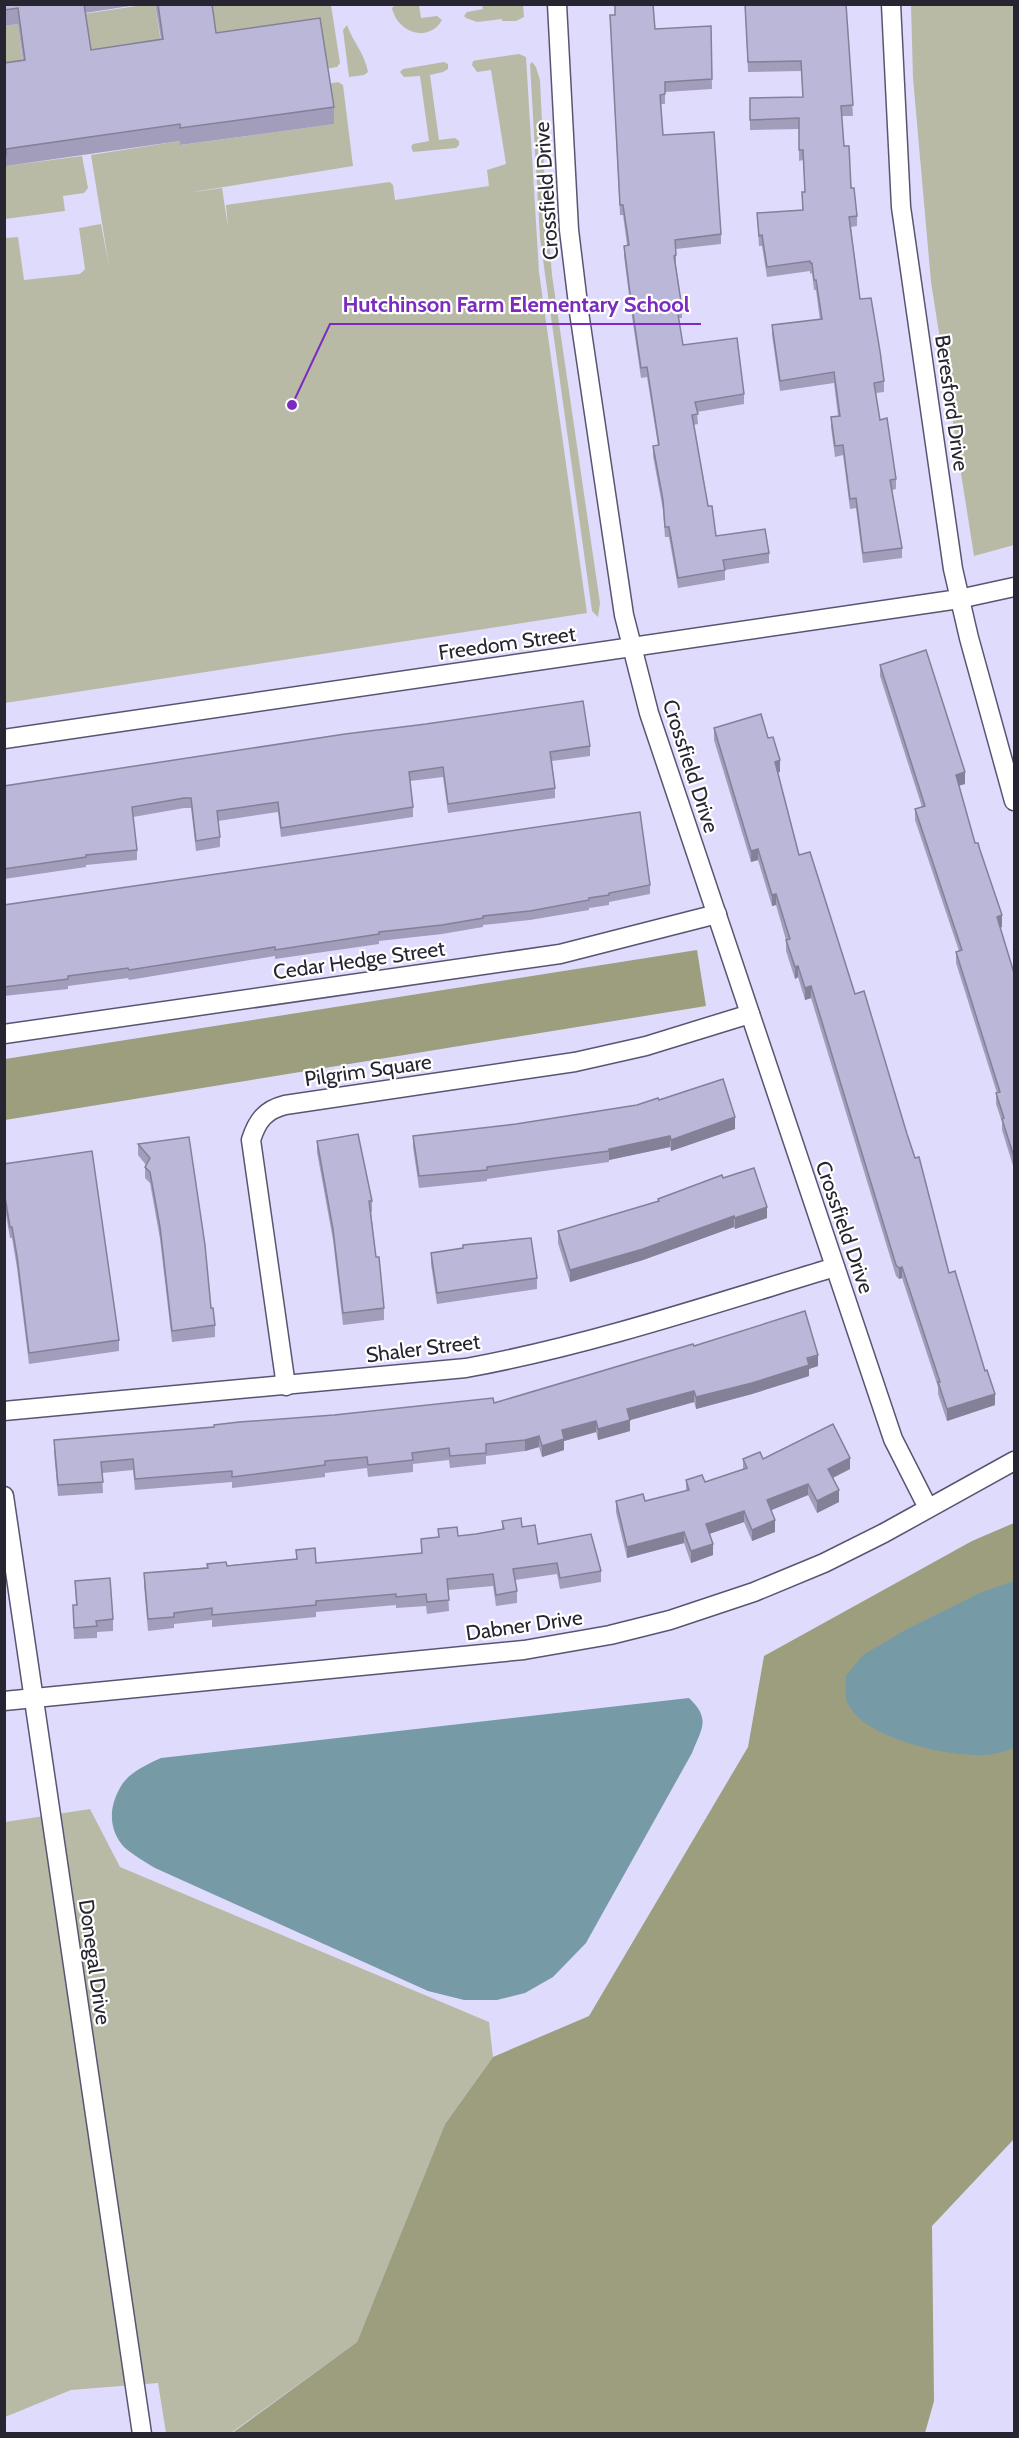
<svg xmlns="http://www.w3.org/2000/svg" width="1019" height="2438" viewBox="0 0 1019 2438" font-family="Cabin,sans-serif">
  <style>
    .green { fill: #b9baa6 }
    .forest { fill: #9c9e7e }
    .water { fill: #769ba7 }
    .lines { fill: none; stroke-linecap: round; stroke-linejoin: round }
    .street-casing { stroke: #595571; stroke-width: 21 }
    .street { stroke: #fff; stroke-width: 18 }
    .wall { fill: #a19dba }
    .shaded-wall { fill: #838097 }
    .building { fill: #bbb7d8; stroke: #838097; stroke-width: 1.5 }
    .labels { text-anchor: middle; dominant-baseline: central; stroke-width: 4.5; stroke-linejoin: round; paint-order: stroke }
    .street-label { font-size: 21px; fill: #262531; stroke: #fff }
    .leader { fill: none; stroke: #7b2cbf; stroke-width: 2 }
    .callout-dot { fill: #7b2cbf; stroke: #fff; stroke-width: 2 }
    .callout-label { font-size: 22px; text-anchor: middle; font-weight: bold; fill: #7b2cbf; stroke: #fff; stroke-width: 4.5; stroke-linejoin: round; paint-order: stroke }
  </style>
  <rect width="100%" height="100%" fill="#dfdbfd"/>
  <!-- green -->
  <g class="green">
    <polygon points="143,5 155,5 163,55 91,67 83,14"/>
    <polygon points="210,5 331,5 340,63 337,67 324,69 216,50"/>
    <path d="M 395,5 L 419,5 L 421,18 L 437,16 L 442,20 C 428,44 397,32 392,8 Z"/>
    <polygon points="482,5 523,5 524,17 516,21 502,21 502,19 477,22 466,18 464,16 467,12 483,9"/>
    <polygon points="911,5 1014,5 1014,545 974,556 931,282 913,78"/>
    <polygon points="18,24 25,77 5,80 4,26"/>
    <path d="M 347,25 C 353,42 365,54 368,72 L 364,75 L 349,77 L 343,30 Z"/>
    <polygon points="519,54 526,57 539,272 587,613 5,703 5,238 18,237 24,280 80,274 85,269 79,228 101,224 109,266 91,155 180,141 181,145 333,124 327,84 338,82 343,85 353,166 187,193 222,188 228,227 226,205 390,182 393,185 395,200 489,186 487,170 506,164 491,70 477,72 472,65 473,61 478,60"/>
    <polygon points="444,62 448,64 448,69 443,72 430,75 439,140 455,138 459,141 459,145 456,148 413,152 411,147 413,144 429,141 420,76 404,77 400,72 403,69"/>
    <polygon points="532,62 536,67 540,80 545,188 552,275 600,603 598,617 592,611 540,238 530,64"/>
    <polygon points="82,156 88,188 84,193 63,196 65,211 5,219 6,166"/>
    <polygon points="90,1809 120,1867 489,2022 493,2057 445,2124 357,2342 231,2433 166,2433 158,2383 71,2390 5,2417 5,1822"/>
  </g>
  <!-- forest -->
  <g class="forest">
    <polygon points="697,950 706,1006 5,1120 5,1059"/>
    <polygon points="1014,1523 1014,2139 932,2226 934,2401 925,2433 231,2434 357,2342 445,2124 493,2057 589,2016 748,1747 764,1656 972,1541"/>
  </g>
  <!-- water -->
  <g class="water">
    <path d="M 1014,1581 L 1014,1748 C 1002,1753 986,1756 973,1755 C 939,1754 864,1737 848,1704 C 844,1697 846,1684 846,1676 L 863,1655 L 907,1629 L 982,1592 Z"/>
    <path d="M 689,1698 C 711,1719 702,1728 692,1753 L 586,1943 L 553,1977 L 525,1993 L 497,2000 L 464,2000 L 428,1991 L 155,1868 C 145,1862 133,1855 124,1847 C 107,1828 109,1804 123,1783 C 132,1771 148,1764 161,1758 Z"/>
  </g>
  <g class="lines">
    <defs>
      <g id="street">
        <polyline points="557,4 569,230 579,312 624,615 649,713 893,1439 928,1508"/>
        <polyline points="891,4 901,207 953,569 969,638 1014,801"/>
        <polyline points="4,739 959,599 1014,587"/>
        <polyline points="4,1034 560,954 717,914"/>
        <path d="M 286,1386 L 251,1140 C 257,1121 265,1110 285,1105 L 575,1062 L 646,1046 L 750,1014"/>
        <path d="M 4,1411 L 466,1368 C 591,1345 713,1304 835,1267"/>
        <polyline points="4,1496 142,2434"/>
        <polyline points="4,1701 524,1650 610,1635 670,1620 754,1592 824,1563 884,1533 1014,1461"/>
      </g>
    </defs>
    <!-- street casing -->
    <use href="#street" class="street-casing"/>
    <!-- street -->
    <use href="#street" class="street"/>
  </g>
  <!-- wall -->
  <g class="wall">
    <polygon points="4,4 143,4 85,13 91,50 161,39 155,4 212,4 216,33 334,107 334,124 180,145 180,141 6,166 6,172 4,172 4,63 23,60 18,24 4,26"/>
    <polygon points="745,4 846,4 853,116 842,116 844,146 857,216 857,226 851,227 860,299 884,381 884,392 876,393 880,420 896,479 896,489 892,490 902,548 902,558 863,563 856,508 850,509 843,455 835,457 831,427 831,417 838,416 834,383 780,391 772,335 772,325 820,320 816,290 814,290 812,273 810,274 810,271 767,277 762,246 759,246 757,213 802,210 802,192 805,192 803,160 799,161 799,129 750,130 750,98 803,97 801,71 748,72"/>
    <polygon points="610,15 655,29 711,26 712,89 665,92 665,104 661,104 663,135 721,234 721,244 676,249 676,265 682,308 682,318 678,318 683,345 744,394 744,404 697,412 698,424 693,425 708,506 716,536 769,553 769,563 725,570 725,580 678,588 669,537 665,537 663,510 653,456 653,446 658,445 647,377 641,378 630,303 624,256 624,246 627,245 623,215 620,215"/>
    <polygon points="880,665 965,784 959,786 975,843 1002,927 1000,928 1014,973 1014,1169 1002,1130 1002,1122 996,1104 996,1093 997,1093 956,963 956,952 959,951 915,820 915,809 922,807 880,676"/>
    <polygon points="714,728 768,738 780,772 778,772 799,855 855,994 949,1273 995,1405 947,1421 938,1394 938,1387 902,1278 899,1279 896,1276 811,998 805,1000 798,977 795,979 786,951 786,940 776,905 772,906 758,860 751,862 714,740"/>
    <polygon points="590,746 590,756 552,761 555,788 555,798 448,813 443,777 410,781 413,807 413,817 281,837 278,812 218,821 220,837 220,847 196,851 191,808 184,808 133,817 137,850 137,860 86,865 86,867 4,879 4,786"/>
    <polygon points="650,885 650,894 609,902 609,905 589,908 589,910 530,920 483,925 483,927 442,934 379,941 379,944 275,959 275,956 129,980 128,978 68,986 68,989 4,996 4,905"/>
    <polygon points="659,1100 735,1129 671,1151 670,1147 609,1160 609,1162 487,1179 487,1181 419,1188 413,1147 413,1136 516,1124 637,1105"/>
    <polygon points="189,1137 211,1308 215,1325 215,1337 172,1342 160,1239 150,1183 145,1178 145,1167 146,1165 138,1155 138,1144"/>
    <polygon points="317,1141 372,1201 372,1212 371,1212 376,1257 384,1308 384,1320 343,1325 333,1240 317,1152"/>
    <polygon points="4,1164 119,1340 119,1351 29,1364 17,1268 12,1238 10,1238 4,1203"/>
    <polygon points="723,1178 767,1218 735,1229 734,1227 643,1260 570,1282 558,1243 558,1231 658,1202 658,1199"/>
    <polygon points="463,1245 537,1278 537,1289 437,1304 431,1264 431,1253 463,1248"/>
    <polygon points="694,1346 818,1366 809,1369 809,1376 752,1394 696,1409 694,1402 630,1420 630,1431 598,1440 596,1432 564,1441 564,1450 542,1457 539,1447 525,1451 486,1456 486,1464 450,1468 449,1460 413,1464 413,1472 368,1477 367,1468 325,1473 325,1477 232,1488 232,1482 135,1490 133,1470 102,1473 103,1493 58,1496 54,1452 54,1440 494,1403"/>
    <polygon points="743,1459 763,1459 850,1469 833,1478 839,1502 817,1513 808,1495 771,1510 775,1532 752,1541 744,1522 709,1534 713,1555 691,1563 684,1543 627,1558 616,1512 616,1501 645,1501 686,1491 686,1480 705,1482 743,1469"/>
    <polygon points="502,1521 522,1527 538,1544 601,1571 601,1582 560,1589 557,1574 515,1580 517,1591 517,1603 496,1606 493,1586 448,1590 449,1611 427,1614 426,1606 396,1608 396,1605 316,1612 316,1617 212,1627 212,1620 174,1624 174,1628 148,1631 144,1585 144,1573 296,1559 296,1550 316,1563 421,1553 421,1539 438,1537 438,1529 458,1536 476,1534 502,1529"/>
    <polygon points="75,1581 113,1619 113,1631 97,1632 97,1638 74,1639 73,1605 76,1605"/>
  </g>
  <!-- shaded-wall -->
  <g class="shaded-wall">
    <polygon points="780,760 780,772 775,773 775,762"/>
    <polygon points="965,772 965,784 956,786 956,775"/>
    <polygon points="758,849 758,860 751,862 751,851"/>
    <polygon points="776,894 776,905 772,906 772,895"/>
    <polygon points="1002,915 1002,927 997,929 997,917"/>
    <polygon points="798,966 798,977 795,979 795,967"/>
    <polygon points="811,986 811,998 805,1000 805,988"/>
    <polygon points="735,1117 735,1129 671,1151 671,1140"/>
    <polygon points="670,1136 670,1147 609,1160 609,1149"/>
    <polygon points="767,1207 767,1218 735,1229 735,1218"/>
    <polygon points="734,1216 734,1227 643,1260 570,1282 570,1270"/>
    <polygon points="902,1267 902,1278 899,1279 899,1268"/>
    <polygon points="818,1355 818,1366 809,1369 809,1376 752,1394 696,1409 696,1397"/>
    <polygon points="694,1391 694,1402 627,1421 627,1409"/>
    <polygon points="995,1394 995,1405 947,1421 947,1409"/>
    <polygon points="630,1420 630,1431 598,1440 598,1429"/>
    <polygon points="596,1421 596,1432 564,1441 564,1450 542,1457 542,1446 562,1430"/>
    <polygon points="539,1436 539,1447 525,1451 525,1440"/>
    <polygon points="850,1458 850,1469 828,1480 828,1469"/>
    <polygon points="808,1484 808,1495 767,1512 767,1500"/>
    <polygon points="839,1490 839,1502 817,1513 817,1501"/>
    <polygon points="744,1511 744,1522 706,1535 706,1524"/>
    <polygon points="775,1520 775,1532 752,1541 752,1530"/>
    <polygon points="684,1532 684,1543 627,1558 627,1547"/>
    <polygon points="713,1544 713,1555 691,1563 691,1551"/>
  </g>
  <!-- building -->
  <g class="building">
    <polygon points="4,4 84,4 91,50 163,39 158,4 212,4 216,33 320,18 334,107 180,128 180,124 6,149 6,155 4,155 4,63 25,60 18,8 4,10"/>
    <polygon points="615,4 653,4 655,29 711,26 712,79 665,82 665,94 660,95 663,135 714,132 721,234 675,240 676,255 674,256 682,308 677,308 683,345 737,338 744,394 695,402 698,414 692,415 708,506 712,506 716,536 765,529 769,553 723,560 725,570 678,578 669,527 665,527 663,500 653,446 659,445 647,367 641,368 630,293 624,246 629,245 623,205 620,205 610,15 615,15"/>
    <polygon points="745,4 846,4 853,105 841,106 844,146 849,146 851,188 854,188 857,216 849,217 860,299 871,298 880,351 884,381 874,383 880,420 887,418 896,479 890,480 902,548 863,553 856,498 850,499 843,445 835,446 831,417 840,416 834,372 780,381 772,325 822,319 816,280 814,280 812,263 810,263 810,261 767,267 762,235 759,236 757,213 803,210 802,192 805,192 803,150 799,150 799,118 750,120 750,98 803,97 801,61 748,62"/>
    <polygon points="926,650 965,772 956,775 975,843 978,843 980,850 1002,915 997,917 1014,973 1014,1157 1002,1119 1004,1118 996,1093 1000,1092 956,952 962,950 915,809 925,806 880,665"/>
    <polygon points="583,701 590,746 550,752 555,788 448,804 443,767 409,772 413,807 281,828 278,802 217,811 220,837 196,841 191,798 184,798 132,807 137,850 86,855 86,857 4,869 4,786 345,734 426,724"/>
    <polygon points="761,714 768,738 773,737 780,760 775,762 799,855 810,852 855,994 864,991 907,1134 915,1158 919,1157 949,1273 955,1271 985,1371 987,1370 995,1394 947,1409 938,1382 940,1382 902,1267 899,1268 896,1265 811,986 805,988 798,966 795,967 786,940 790,939 776,894 772,895 758,849 751,851 714,728"/>
    <polygon points="640,812 650,885 609,893 609,895 589,898 589,900 530,911 483,916 483,918 442,925 379,932 379,934 275,950 275,947 129,970 128,968 68,976 68,979 4,987 4,905"/>
    <polygon points="723,1079 735,1117 671,1140 670,1136 609,1149 609,1151 487,1167 487,1170 419,1176 413,1136 516,1124 637,1105 658,1098 659,1100"/>
    <polygon points="358,1134 372,1201 369,1201 376,1257 379,1257 384,1308 343,1313 333,1229 317,1141"/>
    <polygon points="189,1137 205,1245 211,1308 213,1308 215,1325 172,1331 160,1227 150,1172 145,1167 150,1158 138,1144"/>
    <polygon points="92,1151 119,1340 29,1353 17,1256 12,1227 10,1227 4,1191 4,1164"/>
    <polygon points="754,1168 767,1207 735,1218 734,1216 643,1249 570,1270 558,1231 659,1201 658,1199 722,1175 723,1178"/>
    <polygon points="531,1238 537,1278 437,1293 431,1253 463,1248 463,1245"/>
    <polygon points="805,1311 818,1355 807,1358 809,1365 752,1383 696,1397 694,1391 627,1409 630,1420 598,1429 596,1421 562,1430 564,1439 542,1446 539,1436 525,1440 486,1444 486,1453 450,1456 449,1448 412,1453 413,1460 368,1465 367,1457 325,1461 325,1465 232,1477 232,1471 135,1479 133,1459 101,1462 103,1482 58,1485 54,1440 214,1427 214,1425 239,1422 334,1415 493,1398 494,1403 693,1344 694,1346"/>
    <polygon points="833,1424 850,1458 828,1469 839,1490 817,1501 808,1484 767,1500 775,1520 752,1530 744,1511 706,1524 713,1544 691,1551 684,1532 627,1547 616,1501 643,1494 645,1501 689,1490 686,1480 702,1475 705,1482 747,1468 743,1459 760,1452 763,1459"/>
    <polygon points="521,1518 522,1527 535,1525 538,1544 591,1534 601,1571 560,1578 557,1563 513,1569 517,1591 496,1595 493,1574 447,1579 449,1600 427,1602 426,1594 396,1597 396,1594 316,1601 316,1605 212,1615 212,1608 174,1613 174,1617 148,1619 144,1573 208,1568 207,1564 226,1562 227,1566 297,1559 296,1550 315,1548 316,1563 422,1553 421,1539 439,1537 438,1529 457,1527 458,1536 476,1534 504,1529 502,1521"/>
    <polygon points="110,1578 113,1619 96,1621 97,1626 74,1628 73,1605 77,1605 75,1581"/>
  </g>
  <g class="labels">
    <!-- street labels -->
    <g class="street-label">
      <text transform="translate(546 191) rotate(-94)">Crossfield Drive</text>
      <text transform="translate(952 403) rotate(82)">Beresford Drive</text>
      <text transform="translate(507 643) rotate(-8)">Freedom Street</text>
      <text transform="translate(691 766) rotate(72)">Crossfield Drive</text>
      <text transform="translate(359 960) rotate(-8)">Cedar Hedge Street</text>
      <text transform="translate(368 1070) rotate(-8)">Pilgrim Square</text>
      <text transform="translate(845 1227) rotate(71)">Crossfield Drive</text>
      <text transform="translate(423 1348) rotate(-7)">Shaler Street</text>
      <text transform="translate(524 1625) rotate(-8)">Dabner Drive</text>
      <text transform="translate(95 1962) rotate(82)">Donegal Drive</text>
    </g>
  </g>
  <!-- callouts -->
  <path class="leader" d="M292 405L330 324H701"/>
  <circle class="callout-dot" cx="292" cy="405" r="6"/>
  <g class="callout-label">
    <text x="516" y="312">Hutchinson Farm Elementary School</text>
  </g>
  <!-- border -->
  <rect width="1019" height="2438" fill="none" stroke="#262531" stroke-width="12"/>
</svg>
